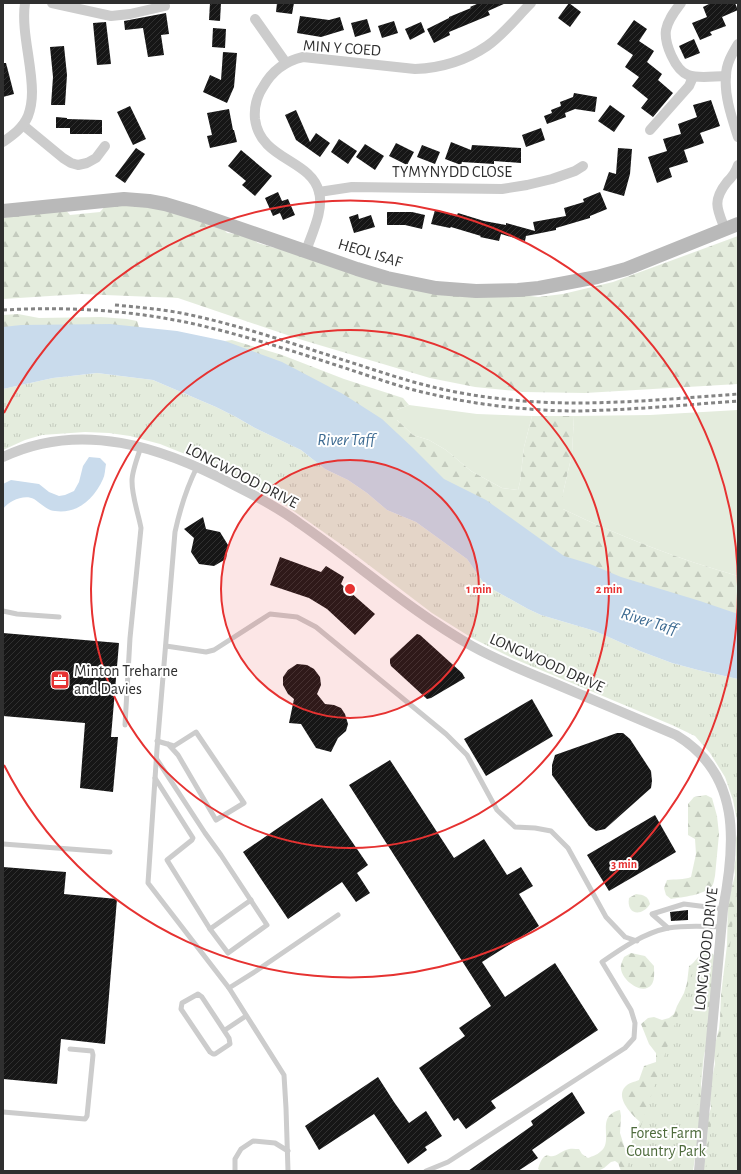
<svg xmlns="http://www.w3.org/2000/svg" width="741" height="1174" viewBox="0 0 741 1174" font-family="'Alegreya Sans',sans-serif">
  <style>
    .green { fill: #e4ecdd }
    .forest { fill: url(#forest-firs) }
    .park { fill: url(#park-tufts) }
    .water { fill: #c9dbec }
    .building { fill: url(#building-hatch) }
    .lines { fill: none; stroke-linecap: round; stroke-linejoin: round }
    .service { stroke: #ccc; stroke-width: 5 }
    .minor { stroke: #ccc; stroke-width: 10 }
    .secondary { stroke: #b9b9b9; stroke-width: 14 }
    .rail { stroke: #848484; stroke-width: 3; stroke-dasharray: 4 3; stroke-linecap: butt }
    .ring { fill: none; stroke: #e63231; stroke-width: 2 }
    .labels { text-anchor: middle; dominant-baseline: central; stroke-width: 4; stroke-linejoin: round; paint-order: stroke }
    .street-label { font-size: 16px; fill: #2f2f2f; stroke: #fff }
    .poi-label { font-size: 16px; fill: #2f2f2f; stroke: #fff; text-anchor: start }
    .park-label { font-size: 16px; fill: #4e6b3c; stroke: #fff }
    .water-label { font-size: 17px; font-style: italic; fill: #3c6a91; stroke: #fff }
    .centre { fill: #e63231; stroke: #fff; stroke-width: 2 }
    .ring-label { font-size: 12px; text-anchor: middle; font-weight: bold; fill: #e63231; stroke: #fff; stroke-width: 4; stroke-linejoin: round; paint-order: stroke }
  </style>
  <defs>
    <pattern id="forest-firs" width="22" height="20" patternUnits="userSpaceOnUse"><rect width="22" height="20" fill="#e4ecdd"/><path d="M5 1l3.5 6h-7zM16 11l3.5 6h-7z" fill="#c4cbbe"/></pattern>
    <pattern id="park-tufts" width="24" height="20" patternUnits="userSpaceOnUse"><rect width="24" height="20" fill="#e4ecdd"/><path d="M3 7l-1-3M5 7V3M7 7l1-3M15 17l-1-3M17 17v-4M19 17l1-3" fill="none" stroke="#c4cbbe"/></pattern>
    <pattern id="building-hatch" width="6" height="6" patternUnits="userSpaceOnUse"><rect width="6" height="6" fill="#161616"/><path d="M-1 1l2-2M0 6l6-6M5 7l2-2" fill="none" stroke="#303030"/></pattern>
  </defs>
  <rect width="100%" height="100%" fill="#fff"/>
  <!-- green -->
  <g class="green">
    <polygon points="409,405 477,414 532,416 524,447 520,482 518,490 502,488 471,471 446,450 429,440 413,435 397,420 397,410"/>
    <path d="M 738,410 L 738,576 C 678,559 619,536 563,509 L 563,493 L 572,454 L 574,416 L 650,415 Z"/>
  </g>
  <!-- forest -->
  <g class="forest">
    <polygon points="108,203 153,205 219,224 227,233 248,235 258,243 275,248 290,249 358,274 538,297 563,294 613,282 738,236 738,384 585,393 524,392 475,387 430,378 299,339 178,298 81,294 3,299 3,218 64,208 70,215 100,212"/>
    <polygon points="18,314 39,318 101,317 127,319 137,321 140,331 3,329 3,315"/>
    <path d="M 232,340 L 282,355 L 344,379 L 403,398 L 409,405 L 397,410 L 397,420 L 413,435 L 429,440 L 446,450 L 471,471 L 502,488 L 518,490 L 520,482 L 524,447 L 532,416 L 574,416 L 572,454 L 563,493 L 563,509 C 619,536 678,559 738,576 L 738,628 L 573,567 L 225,341 Z"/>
    <path d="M 706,795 L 712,798 L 717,816 L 719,834 L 715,876 C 714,880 714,883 712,886 C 705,895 682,897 671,899 L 666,895 L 664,888 L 667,880 C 675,879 684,880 691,877 L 696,854 L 695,839 L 688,835 L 688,804 L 694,797 Z"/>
    <polygon points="738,831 738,1171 703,1171 704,1148 707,1140 708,1117 711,1108 709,1092 715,1064 714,1055 715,1044 719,1029 720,1019 721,995 727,945 728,902 735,875 734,868 736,857 736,838"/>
    <path d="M 636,894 C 644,895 648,896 650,904 C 642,917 626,915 629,898 Z"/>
    <path d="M 704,952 L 709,952 L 713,954 L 715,957 L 707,1043 L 704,1055 L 701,1085 L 703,1097 L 698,1152 L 695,1158 L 693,1171 L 621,1171 L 618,1163 L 615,1161 L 611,1162 L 604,1168 L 598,1171 L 567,1171 L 559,1170 L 555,1171 L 541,1171 L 538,1169 C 540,1163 541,1158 547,1155 C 555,1159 559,1152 566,1150 C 570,1148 575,1149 579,1149 L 582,1154 L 588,1158 C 592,1156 597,1155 600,1152 C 615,1142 594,1116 620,1110 L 621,1116 L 620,1133 L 625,1149 L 631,1145 L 635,1130 L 640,1122 C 632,1115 615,1098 625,1087 C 628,1083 634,1082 639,1080 L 644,1066 L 656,1062 L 656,1053 L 649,1044 L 641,1024 L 648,1018 L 654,1017 L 662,1020 L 669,1018 L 674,1014 L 677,1006 L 684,993 L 687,983 L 689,966 C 696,962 697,956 704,952 Z"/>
    <path d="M 631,953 L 645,956 L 654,966 C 654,972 655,979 652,984 C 643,997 622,980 621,969 C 620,965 623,960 624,957 Z"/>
  </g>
  <!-- park -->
  <g class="park">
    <polygon points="97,373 153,380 216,407 236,417 255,428 301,450 325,469 348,480 367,493 387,510 416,522 467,559 485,585 528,609 541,615 595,631 640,651 672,663 698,670 738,679 738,826 733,800 725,777 710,753 695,736 672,725 512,658 472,638 432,613 349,550 288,507 230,474 195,458 160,444 130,436 109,433 85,432 42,435 25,440 3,450 3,389 53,378"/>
    <polygon points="738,872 738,1171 706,1171"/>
    <polygon points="713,954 691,1171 626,1171 694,967 702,957"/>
  </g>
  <!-- water -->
  <g class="water">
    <polygon points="110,324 177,331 225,341 282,362 343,394 382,419 413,448 444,479 486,500 564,556 590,564 621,577 700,601 738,614 738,679 698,670 672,663 640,651 595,631 541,615 528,609 485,585 467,559 416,522 387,510 367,493 348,480 325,469 301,450 255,428 236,417 216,407 153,380 97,373 53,378 3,389 3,327 21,325"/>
    <path d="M 89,457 L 100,458 L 106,464 C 105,469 105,475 103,479 C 94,499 78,514 55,511 C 48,511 40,503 34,499 C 24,494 9,501 3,509 L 3,484 L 11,480 L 39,484 L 49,492 L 59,496 L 65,495 L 74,491 L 79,482 L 83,466 Z"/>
  </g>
  <!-- building -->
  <g class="building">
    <polygon points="210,3 221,3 220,21 209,20"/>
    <polygon points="277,3 294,3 292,14 276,12"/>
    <polygon points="479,3 506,3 488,11 490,15 449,32 450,35 434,43 427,29 449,18 449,17 471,8 470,7"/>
    <polygon points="569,3 581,12 570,27 558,18"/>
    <polygon points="711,3 735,3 738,10 722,17 726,26 710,32 712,35 700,40 692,23 707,17 703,7"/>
    <polygon points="166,13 169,34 161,35 164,55 148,57 143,28 125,30 124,21"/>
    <polygon points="300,16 329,20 340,17 344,30 321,37 297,33"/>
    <polygon points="367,19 371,32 355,37 351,23"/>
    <polygon points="634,20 647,29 639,41 654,51 647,62 662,74 658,80 673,93 653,117 641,108 648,99 632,86 639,77 625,67 633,55 617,44"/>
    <polygon points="394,21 398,33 382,38 378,26"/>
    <polygon points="106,22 111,64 97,65 93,23"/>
    <polygon points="421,22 425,32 410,40 405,29"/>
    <polygon points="213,28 226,29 225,48 212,47"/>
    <polygon points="694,39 700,53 685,59 679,46"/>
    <polygon points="64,46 67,75 65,105 51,105 53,77 50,47"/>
    <polygon points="223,52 237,53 234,87 227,103 203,92 210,75 221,80"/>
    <polygon points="3,63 6,63 14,94 3,97"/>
    <polygon points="574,93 597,97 595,112 575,109 565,113 566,117 547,124 544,116 552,113 551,110 561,106 560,102 573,97"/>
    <polygon points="711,100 720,126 700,133 704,143 684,150 688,162 669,168 672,177 657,183 648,157 667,151 663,139 681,134 678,124 697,117 693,105"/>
    <polygon points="610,105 625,116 614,132 598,121"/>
    <polygon points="130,106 146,139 133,145 117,112"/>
    <polygon points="229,109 233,130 234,130 237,142 210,148 207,136 212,135 207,113"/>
    <polygon points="296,110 310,142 316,133 330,143 320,157 296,140 285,115"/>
    <polygon points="56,117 67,118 67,119 102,120 102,134 70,134 70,128 56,128"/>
    <polygon points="541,128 545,140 526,147 522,135"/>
    <polygon points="339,139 357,151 348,164 331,152"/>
    <polygon points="451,142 471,150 472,145 521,148 521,163 494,161 494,164 462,162 461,165 445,159"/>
    <polygon points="396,143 414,152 407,165 389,156"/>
    <polygon points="365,144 384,156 375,170 356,157"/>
    <polygon points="422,145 440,152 435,164 417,157"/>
    <polygon points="136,148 145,154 125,183 115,176"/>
    <polygon points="618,148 632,149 630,174 624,196 603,190 609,172 616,174"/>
    <polygon points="241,150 272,176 255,196 242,185 246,181 228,166"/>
    <polygon points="278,192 282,201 288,199 295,215 283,220 280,213 273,216 265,198"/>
    <polygon points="600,192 607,209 590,216 590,218 556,228 556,230 526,236 525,241 501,234 499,241 480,237 481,236 451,227 450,228 431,224 435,210 457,215 458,213 484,221 506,225 506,223 535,231 533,222 566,216 564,208 584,202 583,199"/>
    <polygon points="387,212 412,212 425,215 422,229 405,225 387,225"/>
    <polygon points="358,214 359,219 371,215 375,227 354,233 349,217"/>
    <polygon points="203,517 206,529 220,532 228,545 226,559 214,566 199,564 191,552 194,538 184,529"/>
    <polygon points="280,557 321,572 326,566 344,577 341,584 375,614 355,635 327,609 309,598 270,585"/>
    <polygon points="3,633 119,643 111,737 118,737 113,792 80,788 85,723 3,716"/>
    <polygon points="417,634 420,635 462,673 465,678 431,698 427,699 391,666 390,663 390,659"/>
    <polygon points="297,664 307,665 314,669 320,677 321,685 317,694 325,704 334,705 341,708 345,714 348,724 346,731 338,738 331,752 316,748 301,724 289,723 294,699 288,694 283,685 283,677 288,670"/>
    <polygon points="532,699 553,736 486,776 464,739"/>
    <polygon points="617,733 623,733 630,739 651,771 652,781 651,788 605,829 596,831 589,826 552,775 552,765 555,755"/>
    <polygon points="390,760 454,858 484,839 507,875 521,867 533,886 519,894 539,926 482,962 505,997 555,963 598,1030 491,1101 496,1108 466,1129 458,1118 454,1121 419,1068 465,1036 459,1028 491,1006 349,785"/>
    <polygon points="322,798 368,865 357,873 370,893 356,902 342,882 288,919 243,852"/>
    <polygon points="655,815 676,852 609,891 587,855"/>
    <polygon points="3,867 66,872 64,894 117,899 105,1044 61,1039 57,1084 3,1079"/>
    <polygon points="688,910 688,920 671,921 670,912"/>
    <polygon points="378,1077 394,1102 409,1123 426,1111 442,1136 425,1147 427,1150 408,1164 374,1114 319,1150 305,1126"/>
    <polygon points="572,1092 585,1113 532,1150 538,1158 518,1171 468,1171 533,1125 531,1121"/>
  </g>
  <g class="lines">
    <!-- service -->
    <g class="service">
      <path d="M 197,467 C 187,487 180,509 175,532 L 157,749 L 148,883 L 229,988 L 284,1075 L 286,1108 L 288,1171"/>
      <polyline points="3,611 17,614 59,617"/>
      <polyline points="166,646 206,652 214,650 270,614 297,617 316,627 446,734 467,755 497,810 515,827 535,828 551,831 568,848 606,917 625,937 637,941"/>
      <path d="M 125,725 L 130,638 L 141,528 C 138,512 132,497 132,481 C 132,471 138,456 141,447"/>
      <polyline points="157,741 174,746 196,732 244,803 216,820 178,755 168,744"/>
      <polyline points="156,758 205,833 221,855 267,925 228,953 210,929"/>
      <polyline points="155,778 193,838 192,840 167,860 210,929 251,900"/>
      <polyline points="3,844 110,852"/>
      <polyline points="668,928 652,914 684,904 723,909"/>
      <polyline points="229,988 256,971 338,915"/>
      <polygon points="198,994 202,997 229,1038 230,1044 215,1054 213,1054 210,1052 181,1009 182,1003"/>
      <polyline points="225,1030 246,1016"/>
      <polyline points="3,1112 85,1119 87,1116 93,1055 92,1051 70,1049"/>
      <polyline points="235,1171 235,1159 241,1149 253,1141 275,1143 288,1151"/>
      <path d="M 426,1171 L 448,1162 L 625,1048 L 634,1038 L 635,1023 L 631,1010 L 602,962 C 622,948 644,933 668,928 C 686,925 704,926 722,927"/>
    </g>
    <!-- minor -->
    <g class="minor">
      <polyline points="52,3 111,16 130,14 165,6"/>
      <path d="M 681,3 C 675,11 668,19 666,30 C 664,43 675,70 688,75 C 699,79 714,76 726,76"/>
      <polyline points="255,19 286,63"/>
      <path d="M 738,44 C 732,54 726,64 726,76 C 724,96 732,118 738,137"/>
      <polyline points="23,125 63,158 71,163 78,165 87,163 96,158 105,146"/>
      <polyline points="650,130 689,86 693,77"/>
      <path d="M 3,142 C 13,135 23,128 28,116 C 31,108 32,100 32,92 C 32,63 21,31 25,3"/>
      <polyline points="319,192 352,187 502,189 527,185 552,179 575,171 583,166"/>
      <path d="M 725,229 C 717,209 712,201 727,182 C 732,177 736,172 738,165"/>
      <path d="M 306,251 C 312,233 324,210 319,192 C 311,159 260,160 255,119 C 254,108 257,96 263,87 C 272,71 285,61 303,57 L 415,69 C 441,68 465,61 487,46 C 503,35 517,17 531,3"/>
      <path d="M 3,457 C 81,420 162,447 234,485 C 256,496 279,508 299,523 C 357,563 410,611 472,646 C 497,660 524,671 551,682 C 593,700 634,717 676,735 C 741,774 736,843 723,909 L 699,1171"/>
    </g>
    <!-- secondary -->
    <polyline class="secondary" points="3,211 124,199 149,201 165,204 195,213 357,269 387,278 436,288 476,291 518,290 539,288 597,277 626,269 738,224"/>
    <!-- rail -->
    <g class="rail">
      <path d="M 115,305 C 137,307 159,309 181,313 C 241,325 299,346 356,364 C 381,372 407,381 433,387 C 477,398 530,403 575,403 C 629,403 684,398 738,394"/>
      <path d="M 3,310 C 74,306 146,311 215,329 C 259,340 302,354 345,368 C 373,377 402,388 431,394 C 476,405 531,411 577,411 C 630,410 684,405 738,401"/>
    </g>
  </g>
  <!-- distance rings -->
  <circle cx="350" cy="589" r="129" fill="#e63231" fill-opacity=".12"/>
  <g class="ring">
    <circle cx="350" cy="589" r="129"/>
    <circle cx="350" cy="589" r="259"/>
    <path d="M738 592A388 388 0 0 1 4 765M4 413A388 388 0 0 1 738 586"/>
  </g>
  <!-- icons -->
  <defs>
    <symbol id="office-square" viewBox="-11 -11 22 22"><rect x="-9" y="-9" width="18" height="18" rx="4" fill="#e63231" stroke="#fff"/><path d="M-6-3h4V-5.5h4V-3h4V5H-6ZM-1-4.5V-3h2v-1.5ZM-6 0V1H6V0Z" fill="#fff"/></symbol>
  </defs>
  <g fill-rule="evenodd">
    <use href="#office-square" x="49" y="669" width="22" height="22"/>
  </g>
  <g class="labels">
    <!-- street labels -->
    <g class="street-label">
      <text transform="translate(342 48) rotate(4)">MIN Y COED</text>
      <text x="452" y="172">TYMYNYDD CLOSE</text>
      <text transform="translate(370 253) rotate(17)">HEOL ISAF</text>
      <text transform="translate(242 476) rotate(27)">LONGWOOD DRIVE</text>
      <text transform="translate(547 663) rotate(24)">LONGWOOD DRIVE</text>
      <text transform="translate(706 949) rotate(-84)">LONGWOOD DRIVE</text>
    </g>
    <!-- poi labels -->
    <g class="poi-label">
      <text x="74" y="671">Minton Treharne<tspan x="74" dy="18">and Davies</tspan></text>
    </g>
    <!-- park labels -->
    <g class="park-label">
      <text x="666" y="1133">Forest Farm<tspan x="666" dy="18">Country Park</tspan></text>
    </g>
    <!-- water labels -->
    <g class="water-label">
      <text x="346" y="439">River Taff</text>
      <text transform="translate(649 621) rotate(17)">River Taff</text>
    </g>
  </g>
  <circle cx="350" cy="589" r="6" class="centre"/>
  <g class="ring-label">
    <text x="479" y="593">1 min</text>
    <text x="609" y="593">2 min</text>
    <text x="624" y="868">3 min</text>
  </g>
  <!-- border -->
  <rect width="741" height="1174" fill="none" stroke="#2f2f2f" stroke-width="8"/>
</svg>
